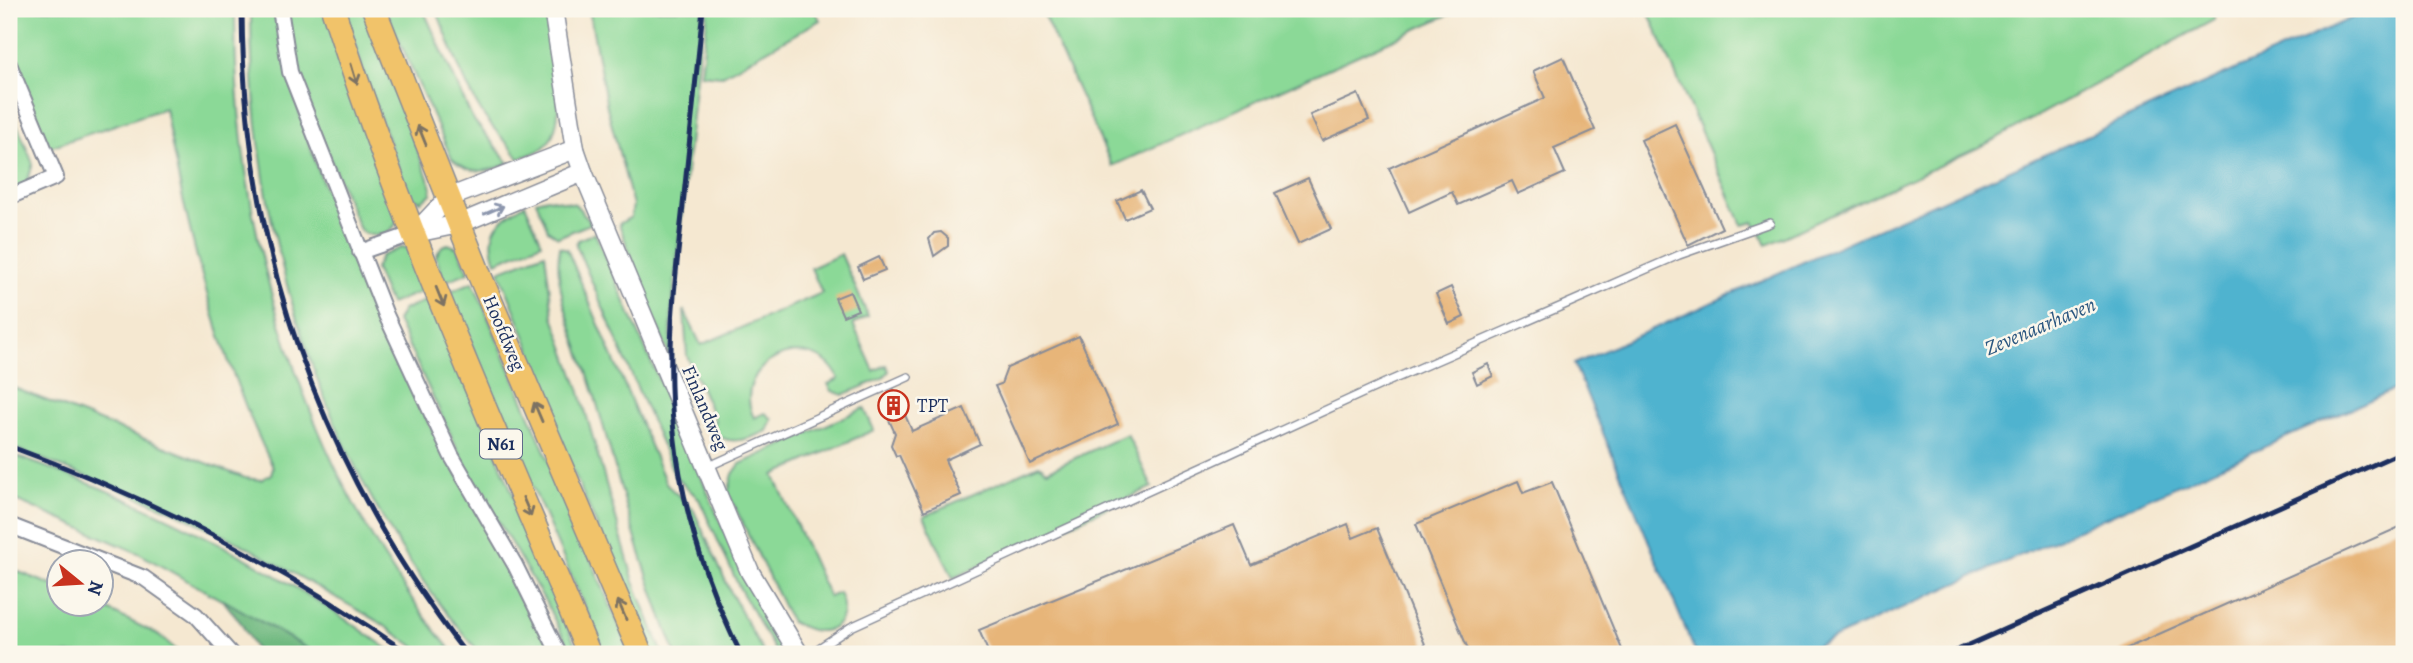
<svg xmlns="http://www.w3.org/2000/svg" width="2413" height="663" viewBox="0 0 2413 663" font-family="Alegreya,serif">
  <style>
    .green { fill: #8bd997; stroke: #53847a; stroke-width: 2 }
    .forest { fill: #70b980; stroke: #46746f; stroke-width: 2 }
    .water { fill: #50b3cf; stroke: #367196; stroke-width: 2 }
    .building { fill: #e7b579 }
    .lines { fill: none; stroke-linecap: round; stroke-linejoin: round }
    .service-casing { stroke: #888c98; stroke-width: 10 }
    .minor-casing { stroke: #888c98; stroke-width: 18 }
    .tertiary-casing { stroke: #888c98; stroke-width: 21 }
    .primary-casing { stroke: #888c98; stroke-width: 26 }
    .service { stroke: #fff; stroke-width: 7 }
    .minor { stroke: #fff; stroke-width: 14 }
    .tertiary { stroke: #fff; stroke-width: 18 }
    .primary { stroke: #f1c36a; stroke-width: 23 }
    .rail { stroke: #1b2f5e; stroke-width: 5 }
    .oneway { stroke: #7b7263 }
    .oneway2 { stroke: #8d97ae }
    .labels { text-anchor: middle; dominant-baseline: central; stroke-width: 5; stroke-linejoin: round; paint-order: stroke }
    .shield { fill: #fbf7ec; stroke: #5e6b89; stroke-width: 2 }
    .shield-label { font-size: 18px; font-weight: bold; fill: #1b2f5e }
    .street-label { font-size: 19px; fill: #1b2f5e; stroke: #fbf7ec }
    .poi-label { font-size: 19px; fill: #1b2f5e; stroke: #fbf7ec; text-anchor: start }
    .water-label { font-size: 21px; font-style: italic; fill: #2b5780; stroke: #fbf7ec }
  </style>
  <rect width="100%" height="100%" fill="#fbf7ec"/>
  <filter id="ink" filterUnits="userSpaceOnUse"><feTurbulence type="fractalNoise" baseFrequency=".0143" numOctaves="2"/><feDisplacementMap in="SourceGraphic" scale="14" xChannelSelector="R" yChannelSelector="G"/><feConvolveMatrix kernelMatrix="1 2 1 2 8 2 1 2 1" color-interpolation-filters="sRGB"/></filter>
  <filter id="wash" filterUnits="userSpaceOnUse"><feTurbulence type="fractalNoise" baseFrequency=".00686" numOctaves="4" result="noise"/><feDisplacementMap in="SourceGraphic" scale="28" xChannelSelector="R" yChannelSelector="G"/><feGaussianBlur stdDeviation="1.57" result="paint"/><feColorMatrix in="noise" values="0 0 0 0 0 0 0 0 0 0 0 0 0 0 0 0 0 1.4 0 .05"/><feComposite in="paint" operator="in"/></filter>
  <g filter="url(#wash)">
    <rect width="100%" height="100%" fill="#f5e8d1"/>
    <!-- green -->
    <g class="green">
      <path d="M 9,9 L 235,9 C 233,238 307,477 454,654 L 425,654 L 379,622 L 245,546 L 176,512 L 9,446 L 9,386 L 245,478 L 261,480 L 271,474 L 273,467 C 218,357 186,229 165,108 L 47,148 L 9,52 Z"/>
      <path d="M 251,9 L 274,9 C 302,155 365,298 433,431 C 450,465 473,498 492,531 C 515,571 535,613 556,654 L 481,654 C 327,482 250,238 251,9 Z"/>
      <path d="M 284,9 L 325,9 L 396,213 L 397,222 C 389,237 373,239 360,230 L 300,88 Z"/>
      <polygon points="345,9 363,9 431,186 431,194 421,201 409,196 364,75"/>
      <path d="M 385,9 L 423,9 L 472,118 L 509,163 C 489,173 470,175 452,159 Z"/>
      <path d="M 436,9 L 545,9 C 551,43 573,121 544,147 C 537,153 527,155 519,159 C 508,141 491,129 481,111 C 462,80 450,43 436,9 Z"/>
      <polygon points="589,9 703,9 672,308 670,359 619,224 631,217 633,205 607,107"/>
      <polygon points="708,9 814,9 820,20 721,76 701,74"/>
      <polygon points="1041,9 1461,9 1112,166"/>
      <polygon points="1647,9 2214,9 2214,20 1986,144 1767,245 1754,222 1742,225"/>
      <polygon points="9,104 33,164 27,182 9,192"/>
      <polygon points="547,198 575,204 592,223 558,237 548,230 536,201"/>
      <path d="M 525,204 L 542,243 L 496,262 C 485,230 499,219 525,204 Z"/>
      <polygon points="595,233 734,553 757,601 790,654 777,654 740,589 699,499 675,476 576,245 578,240"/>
      <polygon points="448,244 458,248 469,272 444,282 436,256 442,246"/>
      <polygon points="403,247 410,249 428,289 390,304 375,269 381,256"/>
      <path d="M 560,247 L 567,249 L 665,481 C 673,495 686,498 694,511 L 731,593 L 764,654 L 676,654 C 641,568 619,480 593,390 C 581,349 551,289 560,247 Z"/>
      <polygon points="545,253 553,316 579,389 634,582 663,654 652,654 549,415 532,353 499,271"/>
      <path d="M 841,254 L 868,316 L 853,324 L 874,371 L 886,365 L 889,371 L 883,378 L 843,395 L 832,391 L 828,384 L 839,379 C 813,324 728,363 754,418 L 765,413 L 772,419 L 767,431 C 746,441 726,447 707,428 L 715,421 L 687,356 L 684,310 L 701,345 L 822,293 L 811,268 Z"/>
      <polygon points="473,282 631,654 605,654 448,292"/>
      <polygon points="432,298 579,654 572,654 545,601 465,465 397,321 403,310"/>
      <path d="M 864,408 L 874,430 L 774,475 L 829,597 L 839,593 C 848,612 842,632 817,631 C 809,631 799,625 791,622 L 728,493 L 733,474 L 740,464 Z"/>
      <polygon points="1127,434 1152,487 953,578 924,516 1039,465 1047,471"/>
      <path d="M 9,454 C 145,499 280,569 395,654 L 317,654 L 138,553 L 9,497 Z"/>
      <polygon points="9,568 59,588 60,604 96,604 159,635 181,654 9,654"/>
    </g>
    <!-- forest -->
    <polygon class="forest" points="222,599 317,654 258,654 241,623"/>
    <!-- water -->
    <polygon class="water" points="2372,9 2404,9 2404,385 1798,654 1696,654 1574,364"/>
    <g id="blocks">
      <!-- building -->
      <g class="building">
        <polygon points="1563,57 1595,130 1554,148 1565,173 1518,194 1512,181 1458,205 1452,192 1409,212 1389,168 1545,98 1533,71"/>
        <polygon points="1358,94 1369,120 1322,141 1310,115"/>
        <polygon points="1675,124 1722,228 1688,245 1641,140"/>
        <polygon points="1308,178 1331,229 1298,244 1275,193"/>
        <polygon points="1141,190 1150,208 1125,219 1117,201"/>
        <polygon points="941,232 948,238 948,246 934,256 929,239 934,233"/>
        <polygon points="879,257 885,270 863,279 858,267"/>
        <polygon points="1451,287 1464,317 1449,324 1436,294"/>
        <polygon points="850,292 858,310 843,316 835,298"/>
        <polygon points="1079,336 1118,424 1030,464 995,386 1001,384 1007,368"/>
        <polygon points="1488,364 1493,376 1477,384 1472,372"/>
        <polygon points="894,390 912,431 964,408 980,444 945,460 961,495 924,511 899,455 896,456 891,445 895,433 885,411"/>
        <polygon points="1518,481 1523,493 1552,482 1624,654 1470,654 1416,524"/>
        <polygon points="1348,524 1353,538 1377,528 1429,654 989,654 979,630 1234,525 1251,565"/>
        <polygon points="2404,525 2404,654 2114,654"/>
      </g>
    </g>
  </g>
  <g filter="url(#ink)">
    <use href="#blocks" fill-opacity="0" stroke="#888c98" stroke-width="2"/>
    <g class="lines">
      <defs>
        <g id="service">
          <polyline points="707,467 908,377"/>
          <polyline points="810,654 851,627 1385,383 1679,255 1770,223"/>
        </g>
        <g id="minor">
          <polyline points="280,9 290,72 386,315 451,455 515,565 559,654"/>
          <polyline points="9,64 56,177 9,197"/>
          <polyline points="360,252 415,233"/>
          <polyline points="9,525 144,578 196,615 231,654"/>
        </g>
        <g id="tertiary">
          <polyline points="553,9 575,149 583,172 750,572 799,654"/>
          <polyline points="415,233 448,198 575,149"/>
          <polyline points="415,233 459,224 583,172"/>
        </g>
        <g id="primary">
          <path d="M 333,9 C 403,229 500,441 589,654"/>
          <polyline points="374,9 479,274 641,654"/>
        </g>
      </defs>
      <!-- service casing -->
      <use href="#service" class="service-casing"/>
      <!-- minor casing -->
      <use href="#minor" class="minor-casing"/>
      <!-- tertiary casing -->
      <use href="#tertiary" class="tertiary-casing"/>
      <!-- primary casing -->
      <use href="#primary" class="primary-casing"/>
      <!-- service -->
      <use href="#service" class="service"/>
      <!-- minor -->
      <use href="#minor" class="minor"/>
      <!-- tertiary -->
      <use href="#tertiary" class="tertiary"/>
      <!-- primary -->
      <use href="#primary" class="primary"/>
      <!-- rail -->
      <g class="rail">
        <path d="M 242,9 C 243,250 319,464 466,654"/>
        <path d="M 703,9 C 696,77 689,146 682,215 C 674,287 666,359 674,432 C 682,510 706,584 741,654"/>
        <path d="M 9,446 C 152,498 285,567 409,654"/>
        <polyline points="1949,654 2404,451"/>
      </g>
    </g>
    <!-- one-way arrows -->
    <defs><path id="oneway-shaft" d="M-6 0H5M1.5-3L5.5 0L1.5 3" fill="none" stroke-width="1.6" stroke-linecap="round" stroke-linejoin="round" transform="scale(1.75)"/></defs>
    <g class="oneway">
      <use href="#oneway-shaft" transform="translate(354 74) rotate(73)"/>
      <use href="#oneway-shaft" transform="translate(422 135) rotate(-112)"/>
      <use href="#oneway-shaft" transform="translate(440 297) rotate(68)"/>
      <use href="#oneway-shaft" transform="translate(538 412) rotate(-113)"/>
      <use href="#oneway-shaft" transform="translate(527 507) rotate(67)"/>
      <use href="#oneway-shaft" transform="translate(622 610) rotate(-113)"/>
    </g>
    <use class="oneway2" href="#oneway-shaft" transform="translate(494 210) rotate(-23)"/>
  </g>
  <!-- icons -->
  <defs>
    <symbol id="building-ring" viewBox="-11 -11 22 22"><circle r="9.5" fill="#fbf7ec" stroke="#c8321e" stroke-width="1.5"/><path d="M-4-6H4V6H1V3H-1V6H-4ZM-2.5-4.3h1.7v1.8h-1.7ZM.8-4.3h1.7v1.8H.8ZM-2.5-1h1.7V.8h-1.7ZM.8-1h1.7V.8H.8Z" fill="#c8321e"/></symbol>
  </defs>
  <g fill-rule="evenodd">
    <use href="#building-ring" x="876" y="388" width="35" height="35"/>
  </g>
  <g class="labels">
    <!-- shield labels -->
    <rect class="shield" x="480" y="429.5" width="42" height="29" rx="5"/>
    <g class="shield-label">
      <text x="501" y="444">N61</text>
    </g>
    <!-- street labels -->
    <g class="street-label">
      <text transform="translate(504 333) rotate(67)">Hoofdweg</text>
      <text transform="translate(705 408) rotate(67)">Finlandweg</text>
    </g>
    <!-- poi labels -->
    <g class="poi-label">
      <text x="917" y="406">TPT</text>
    </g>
    <!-- water labels -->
    <g class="water-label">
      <text transform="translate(2040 326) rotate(-23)">Zevenaarhaven</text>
    </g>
  </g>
  <!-- margin -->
  <rect width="2413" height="663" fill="none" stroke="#fbf7ec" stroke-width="35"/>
  <!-- north arrow -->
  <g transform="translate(80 583) rotate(108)"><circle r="33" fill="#fbf7ec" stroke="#a1a7b3" stroke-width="2"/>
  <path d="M0-5L12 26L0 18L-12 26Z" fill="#c8321e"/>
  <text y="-10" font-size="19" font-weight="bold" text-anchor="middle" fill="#1b2f5e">N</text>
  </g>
</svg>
